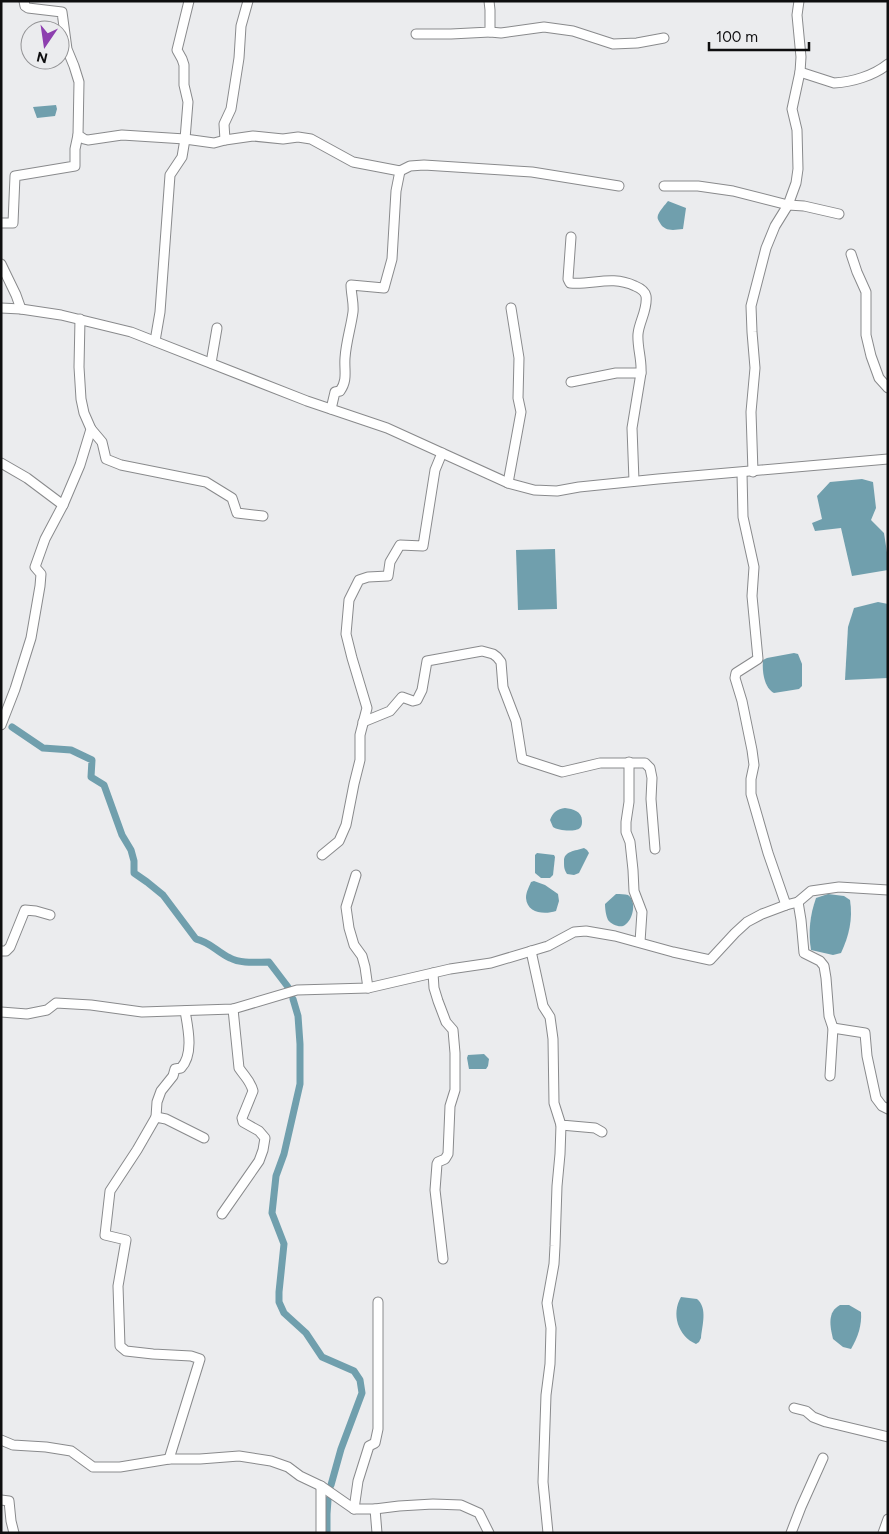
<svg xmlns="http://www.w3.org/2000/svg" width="889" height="1534" viewBox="0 0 889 1534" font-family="Figtree,sans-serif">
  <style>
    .water { fill: #709fad }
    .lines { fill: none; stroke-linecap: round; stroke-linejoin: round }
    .canal { stroke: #709fad; stroke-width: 7 }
    .minor-casing { stroke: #898a8c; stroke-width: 11 }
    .minor { stroke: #fff; stroke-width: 9 }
  </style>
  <rect width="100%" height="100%" fill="#ebecee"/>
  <!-- water -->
  <g class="water">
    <polygon points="56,105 57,109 55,116 37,118 33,107"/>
    <path d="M 668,201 L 686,208 L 683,229 C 674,230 665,232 660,223 C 658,219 657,219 658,215 C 660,210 665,205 668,201 Z"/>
    <polygon points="862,479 873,482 876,508 871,520 884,533 888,559 888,570 852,576 841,528 815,531 812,523 822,519 817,496 830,482"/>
    <polygon points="555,549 557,609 518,610 516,550"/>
    <polygon points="878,602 888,604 888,678 845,680 848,627 854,608"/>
    <path d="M 794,653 L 798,654 L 802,664 L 802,686 L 799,689 L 774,693 C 764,688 762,671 763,660 L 767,658 Z"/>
    <path d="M 565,808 C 573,809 582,811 582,821 C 582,823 582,826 580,828 C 576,832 558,831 553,827 C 552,825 551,822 550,820 C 553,812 557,809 565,808 Z"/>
    <path d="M 584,848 L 587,850 L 589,853 L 579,873 L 574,875 L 567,874 C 564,869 564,867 564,861 C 564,851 575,851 584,848 Z"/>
    <polygon points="537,853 554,855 555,857 553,875 550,878 541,878 535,873 535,855"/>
    <path d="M 534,881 L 545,885 L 558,894 L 559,901 L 556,911 C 544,915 527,913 526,898 C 526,892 529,887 531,882 Z"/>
    <path d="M 616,894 C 620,894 625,894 628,895 C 637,901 633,919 626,924 C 622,929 612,925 608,920 C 606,916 605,909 605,904 Z"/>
    <path d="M 828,894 L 844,896 L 850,900 C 853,919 849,936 841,953 L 833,955 L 811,950 C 808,932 810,915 816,898 Z"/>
    <polygon points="484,1054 489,1059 488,1066 486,1069 469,1069 467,1058 468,1055"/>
    <path d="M 681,1297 L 697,1299 C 708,1308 702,1326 701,1338 L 699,1342 L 696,1344 C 678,1336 671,1314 681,1297 Z"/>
    <path d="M 840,1305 L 849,1305 L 861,1312 C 862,1325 858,1337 851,1349 L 843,1347 L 833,1339 C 830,1326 827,1312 840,1305 Z"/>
  </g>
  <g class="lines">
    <!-- canal -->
    <g class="canal">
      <path d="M 12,727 L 43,748 L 71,750 L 92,760 L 91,777 L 104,785 L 122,835 L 131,850 L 134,861 L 134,873 L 147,882 L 163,895 L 196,939 C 210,942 217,952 230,958 C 241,964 257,962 269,962 L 288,987"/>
      <polyline points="293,999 298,1016 300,1044 300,1084 284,1154 276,1176 272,1213 284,1244 279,1292 279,1302 284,1313 306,1333 322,1357 354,1371 360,1380 362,1393 341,1449 331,1485"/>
      <polyline points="327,1533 327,1514 328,1500"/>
    </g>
    <defs>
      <g id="minor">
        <polyline points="24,1 25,6 28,8 62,12 67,49 74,66 79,82 78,135 84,139 88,140 122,135 185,139 188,102 184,85 184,65 182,59 177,50 189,1"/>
        <path d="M 248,1 L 241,26 L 239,58 L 231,109 L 224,124 L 225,140 L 253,136 L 283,139 L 298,137 L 311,139 L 353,162 L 400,171 L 396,191 L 392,259 L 384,288 L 351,285 C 351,294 354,303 353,312 C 351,327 346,342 345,358 C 344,370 348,380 340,391 L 335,392 L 331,409"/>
        <polyline points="490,32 501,33 544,27 573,31 613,44 637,43 664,38"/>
        <polyline points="416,34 451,34 490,32 490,10 489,1"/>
        <path d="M 800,72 L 834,83 C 852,82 873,76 888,64"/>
        <polyline points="400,171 410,166 424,165 532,172 619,186"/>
        <polyline points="664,186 698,186 733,191 788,205 804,206 839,214"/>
        <polyline points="1,223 13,223 15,176 75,166 75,149 78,135"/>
        <polyline points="851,254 857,272 866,292 866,335 871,356 879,378 888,388"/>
        <polyline points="1,264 16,295 21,309"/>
        <polyline points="1,308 21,309 61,315 131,332 307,401 387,428 508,483 534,490 557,491 579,487 658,479 888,459"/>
        <polyline points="155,341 160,312 170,175 182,157 185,139 214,143 225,140"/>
        <polyline points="211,363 217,328"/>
        <path d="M 571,382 L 616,373 L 641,373 C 642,359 637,347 638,334 C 639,322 648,309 646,296 C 645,291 640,288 635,286 C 611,275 594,285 570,283 L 568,279 L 571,237"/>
        <polyline points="91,429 102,442 106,459 121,465 206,482 232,498 237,513 263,516"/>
        <polyline points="1,463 27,478 63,505"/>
        <polyline points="753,472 751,412 755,368 752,332 751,306 766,248 775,226 788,205 796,183 798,169 797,130 792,109 800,72 801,57 797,15 799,1"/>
        <polyline points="742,473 743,517 754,567 752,596 758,659 736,673 735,678 742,701 752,750 754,765 751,779 751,794 768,853 786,905"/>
        <polyline points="634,481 632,428 641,373"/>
        <polyline points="508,483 521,412 518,398 519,358 511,308"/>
        <polyline points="363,722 390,711 402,697 413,701 417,700 422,690 427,661 482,651 493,654 497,657 501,662 503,687 516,721 522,759 562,772 600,763 645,763 650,768 652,778 651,799 655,849"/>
        <polyline points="1,725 15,689 31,638 40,586 41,574 35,567 45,539 63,505 80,465 91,429 84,413 81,399 79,367 80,319"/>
        <polyline points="629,762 629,802 626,822 626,832 630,842 633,870 634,891 642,912 640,942"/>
        <polyline points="322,855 339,841 346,825 354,784 360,760 360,735 367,708 352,658 346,634 349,600 359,580 368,577 388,576 390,562 400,545 423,546 435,470 442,453"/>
        <polyline points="356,875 346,907 349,928 354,945 362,956 365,967 368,988"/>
        <polyline points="798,902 801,920 804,953 820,961 824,966 826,978 829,1016 833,1028 830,1076"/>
        <polyline points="1,951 6,951 10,947 25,910 36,911 50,915"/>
        <polyline points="531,951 543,1006 550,1017 553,1039 554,1103 561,1125 595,1128 602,1132"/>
        <polyline points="433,973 434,988 438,1001 446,1022 453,1030 455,1053 455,1090 450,1106 448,1154 445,1159 438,1162 437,1164 435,1190 443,1259"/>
        <polyline points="1,1012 27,1014 47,1010 56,1003 91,1005 142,1012 233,1009 297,990 368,988 450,969 491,963 548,946 574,932 586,931 615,936 673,952 710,960 735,933 747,922 762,914 786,905 798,902 811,891 839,887 888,890"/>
        <polyline points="833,1028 865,1033 867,1056 876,1098 882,1106 888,1109"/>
        <path d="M 156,1117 L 157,1102 L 161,1091 L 173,1076 L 175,1069 L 181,1068 C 194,1054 188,1028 185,1011"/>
        <path d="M 222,1214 L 259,1161 L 263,1150 L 265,1138 L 259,1131 L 243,1122 L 242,1118 L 253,1091 C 250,1080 245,1077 239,1068 L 233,1009"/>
        <polyline points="794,1408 806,1411 813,1417 826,1422 888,1437"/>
        <polyline points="1,1440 13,1445 46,1447 71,1451 93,1467 120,1467 169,1459 200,1459 239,1456 271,1461 288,1467 300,1476 321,1486 354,1509 375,1509 399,1506 433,1504 461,1505 479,1513 489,1533"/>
        <polyline points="169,1459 200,1359 191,1356 153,1354 126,1351 120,1346 118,1286 126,1240 105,1235 110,1191 137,1150 156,1117 166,1119 204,1138"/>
        <polyline points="1,1500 9,1501 11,1521 14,1533"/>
        <polyline points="354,1509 358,1481 369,1446 375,1443 378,1429 378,1302"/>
        <polyline points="375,1509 377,1533"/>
        <polyline points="321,1533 321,1486"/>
        <polyline points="548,1533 543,1482 546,1395 550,1364 551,1328 547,1303 554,1264 555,1246 557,1186 560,1154 561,1125"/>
        <polyline points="791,1533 801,1507 823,1458"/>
        <polyline points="883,1533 888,1519"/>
      </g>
    </defs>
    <!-- minor casing -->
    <use href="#minor" class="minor-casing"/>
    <!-- minor -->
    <use href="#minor" class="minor"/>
  </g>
  <!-- border -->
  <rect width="889" height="1534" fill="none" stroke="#0e0e0f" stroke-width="5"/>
  <!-- north arrow -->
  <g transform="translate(45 45) rotate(193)"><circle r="24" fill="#ebecee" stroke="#939395"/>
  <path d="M0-4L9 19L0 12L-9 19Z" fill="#8d3faf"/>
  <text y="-8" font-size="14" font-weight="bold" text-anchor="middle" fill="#0e0e0f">N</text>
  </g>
  <!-- scale -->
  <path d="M709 42v8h100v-8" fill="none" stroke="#0e0e0f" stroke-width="2.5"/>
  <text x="716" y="42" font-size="15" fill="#0e0e0f" stroke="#ebecee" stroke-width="4" paint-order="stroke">100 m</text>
</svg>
